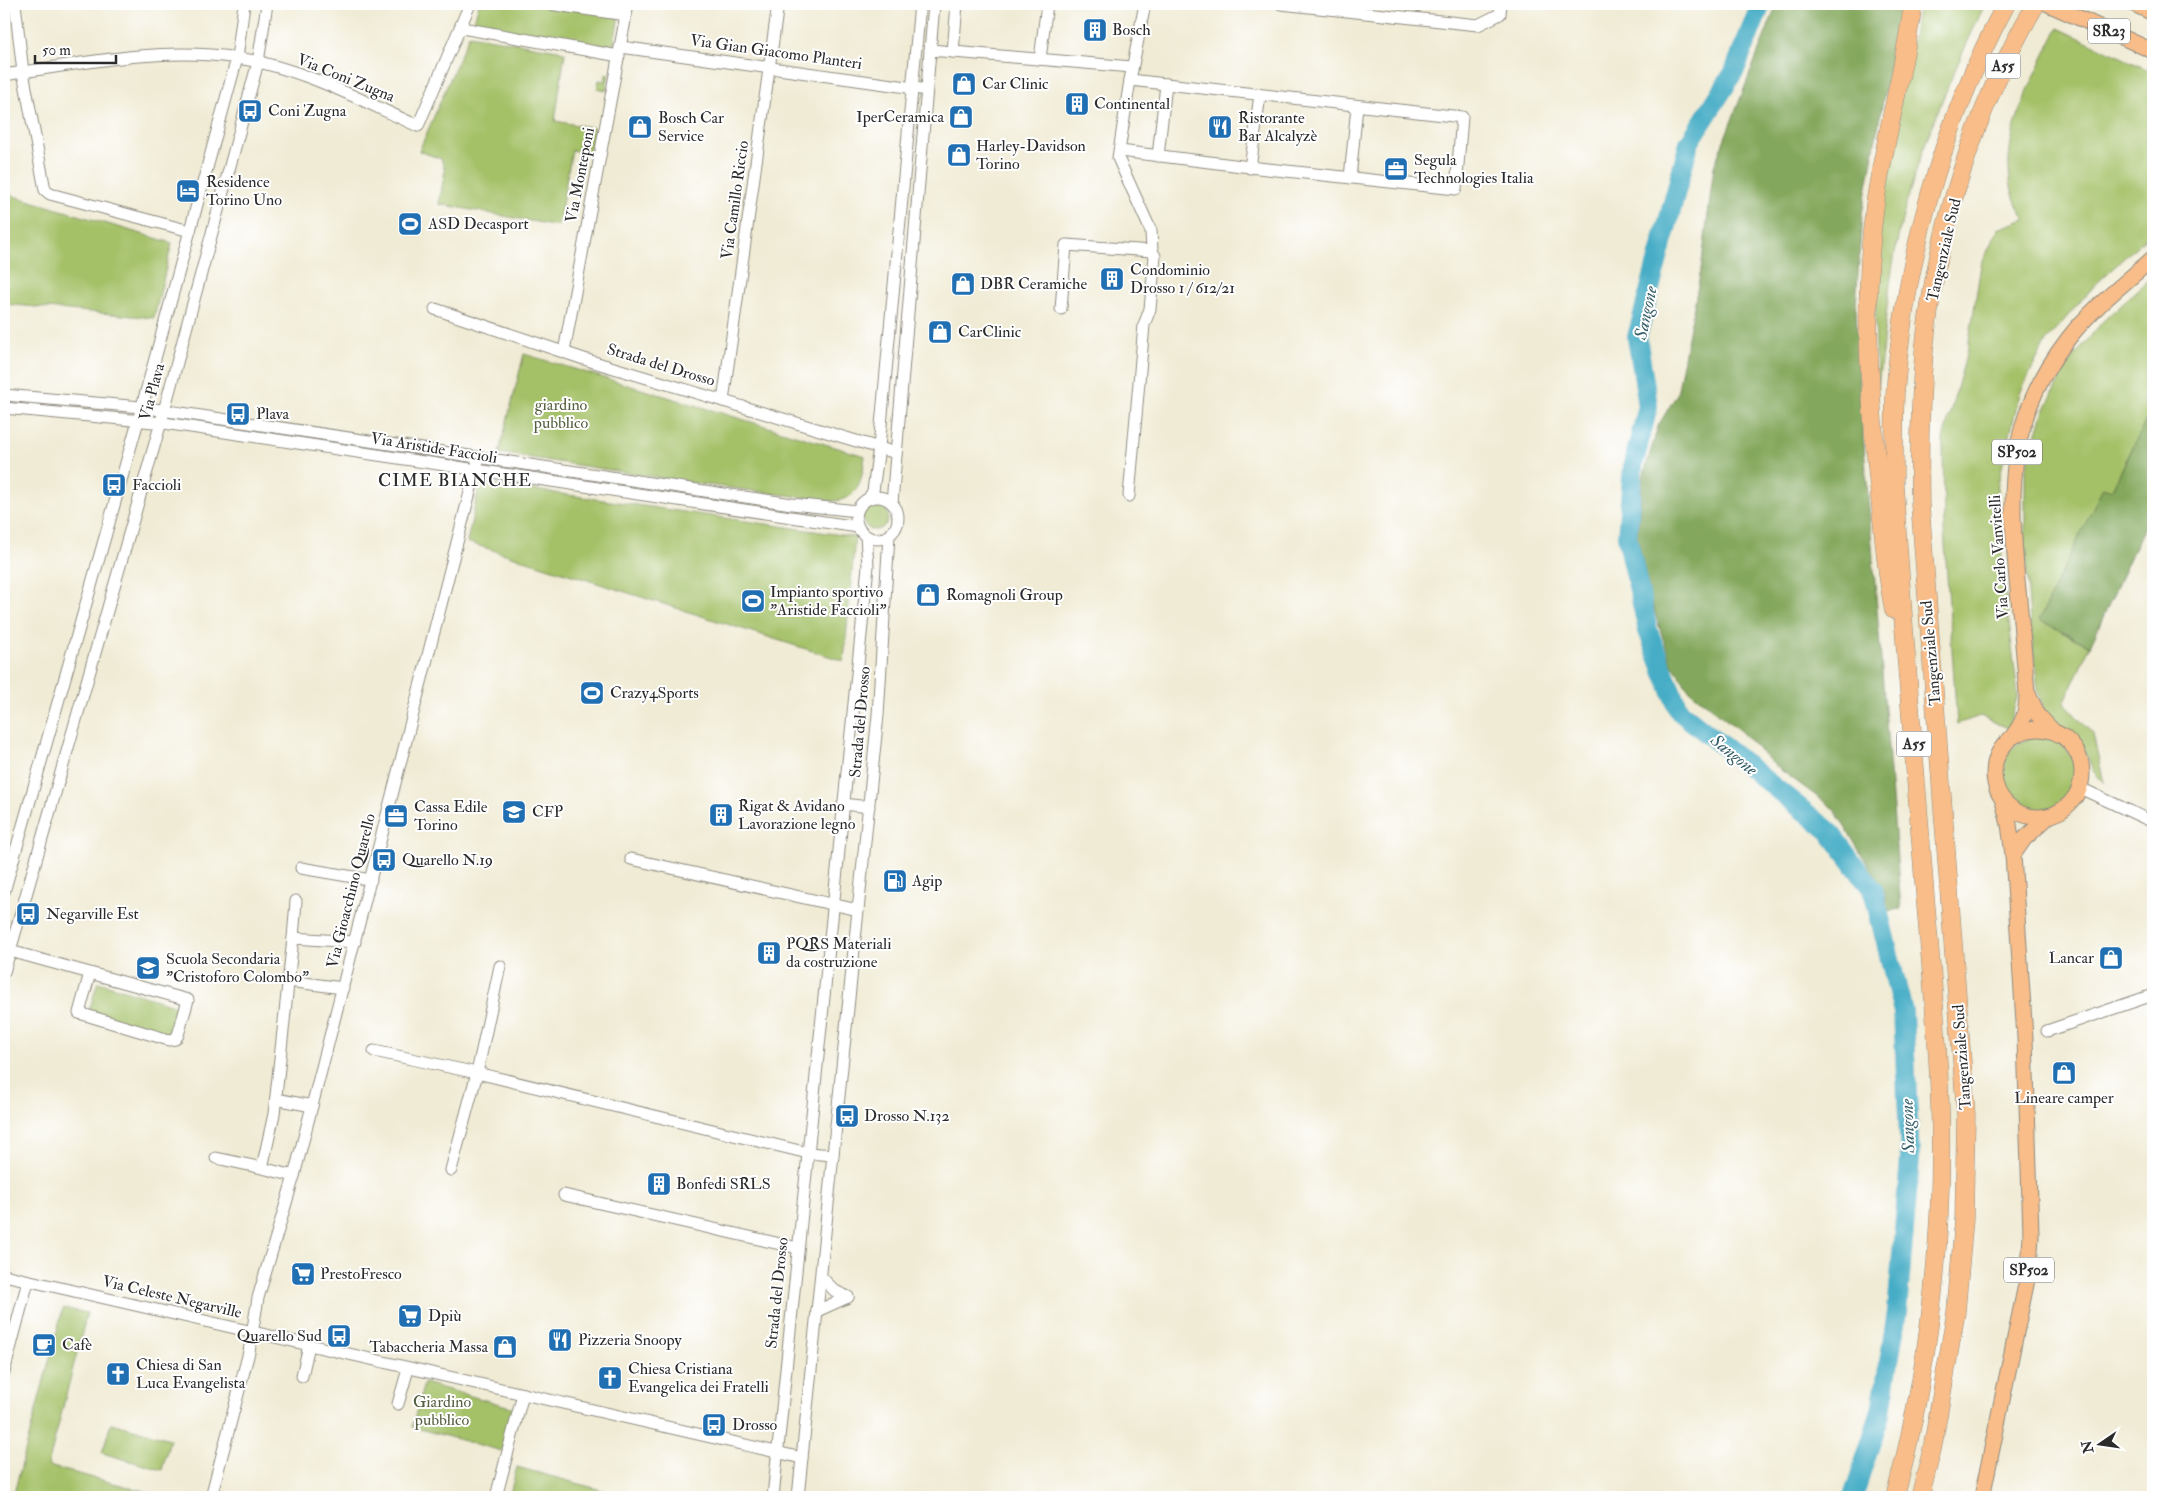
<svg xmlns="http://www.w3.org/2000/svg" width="2157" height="1501" viewBox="0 0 2157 1501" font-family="'IM FELL Double Pica',serif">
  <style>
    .green { fill: #a4c168; stroke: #68764a }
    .forest { fill: #83a75c; stroke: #576944 }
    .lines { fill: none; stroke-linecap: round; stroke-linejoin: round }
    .river { stroke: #47adc6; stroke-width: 20 }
    .minor-casing { stroke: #8e8b80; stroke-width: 13 }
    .major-casing { stroke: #8e8b80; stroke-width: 17 }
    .highway-casing { stroke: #8e8b80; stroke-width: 19 }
    .minor { stroke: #fff; stroke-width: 11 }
    .major { stroke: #f8bd89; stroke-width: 15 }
    .highway { stroke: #f8bd89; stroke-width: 18 }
    .labels { text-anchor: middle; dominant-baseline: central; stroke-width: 4; stroke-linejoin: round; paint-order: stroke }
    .shield { fill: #fff; stroke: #6b6b6b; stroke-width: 1 }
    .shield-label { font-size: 15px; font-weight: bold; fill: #2b2b2b }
    .poi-label { font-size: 16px; fill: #2b2b2b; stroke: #fff; text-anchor: start }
    .street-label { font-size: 16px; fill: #2b2b2b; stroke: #fff }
    .park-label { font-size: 16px; fill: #556040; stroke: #fff }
    .water-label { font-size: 18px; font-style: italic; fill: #365f69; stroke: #fff }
    .neighbourhood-label { font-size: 18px; letter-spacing: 1px; fill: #2b2b2b; stroke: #fff }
  </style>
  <rect width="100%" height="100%" fill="#fff"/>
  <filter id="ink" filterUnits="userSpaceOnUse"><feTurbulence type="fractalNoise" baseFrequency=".02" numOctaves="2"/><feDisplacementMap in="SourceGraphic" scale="10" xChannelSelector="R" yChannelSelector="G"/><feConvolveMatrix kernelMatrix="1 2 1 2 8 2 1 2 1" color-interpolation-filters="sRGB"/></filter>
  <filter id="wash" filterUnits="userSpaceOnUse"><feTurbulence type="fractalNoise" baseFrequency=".0096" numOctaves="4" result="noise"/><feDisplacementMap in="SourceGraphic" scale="20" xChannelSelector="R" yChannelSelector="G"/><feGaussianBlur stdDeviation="1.12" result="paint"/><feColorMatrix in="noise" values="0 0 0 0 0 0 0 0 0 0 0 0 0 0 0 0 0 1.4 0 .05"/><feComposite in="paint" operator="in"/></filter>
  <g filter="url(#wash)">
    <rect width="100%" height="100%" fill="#f0ebd4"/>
    <!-- green -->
    <g class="green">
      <polygon points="479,4 545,4 619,16 613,49 472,27"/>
      <path d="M 1919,4 L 1985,4 C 1948,84 1911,166 1895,253 C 1887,298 1883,344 1878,389 C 1873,322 1875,254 1884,187 C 1893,126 1908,65 1919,4 Z"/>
      <path d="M 2058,28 L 2153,72 L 2153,231 L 2095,285 L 2046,341 L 2020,393 L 1997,488 L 2003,574 L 2018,695 L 2008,728 L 1980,716 L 1957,724 L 1944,531 L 1943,439 L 1968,348 L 1981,265 L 1998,229 L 2025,219 C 1984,159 2031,85 2058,28 Z"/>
      <polygon points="469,35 558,50 565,53 555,121 594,128 589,154 572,150 558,226 439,204 445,170 441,159 419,151"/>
      <polygon points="606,74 609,75 606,91 597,89 599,80 605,81"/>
      <polygon points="4,193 172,243 154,318 4,304"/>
      <polygon points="2153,275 2153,406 2111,491 2103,487 2061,632 2090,646 2064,703 2093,734 2104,783 2093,771 2081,740 2045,713 2038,691 2030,621 2025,546 2025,471 2043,413 2067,365 2103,321"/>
      <path d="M 524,354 L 865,456 C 862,479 860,500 832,501 L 700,484 L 499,453 Z"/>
      <polygon points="480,482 855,537 844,661 467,542"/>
      <circle cx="875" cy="517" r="13"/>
      <circle cx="2039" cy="774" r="37"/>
      <polygon points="98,982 180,1007 171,1036 89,1011"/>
      <polygon points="63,1308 87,1313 48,1466 167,1497 13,1497"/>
      <polygon points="424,1383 514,1408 502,1451 412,1427"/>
      <polygon points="111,1423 170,1439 162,1470 102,1453"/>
      <polygon points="517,1467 620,1495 619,1497 509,1497"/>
    </g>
    <!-- forest -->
    <g class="forest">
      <polygon points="1777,4 1901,4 1862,214 1856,306 1859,382 1901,909 1887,911 1885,893 1834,809 1774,765 1739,730 1690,691 1671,663 1651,601 1637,535 1643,477 1658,426 1677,394 1701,270 1714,166"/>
      <polygon points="2153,406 2153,507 2090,646 2039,620 2103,487 2112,490"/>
    </g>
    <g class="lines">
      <!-- river -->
      <polyline class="river" points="1761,4 1734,72 1689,143 1637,337 1648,406 1633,466 1627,536 1648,631 1679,711 1829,831 1873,890 1903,1012 1910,1159 1897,1312 1881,1411 1853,1497"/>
    </g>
  </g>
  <g filter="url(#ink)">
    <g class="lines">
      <defs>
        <g id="minor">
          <polyline points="15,4 23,72 45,190 50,194 190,231"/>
          <polyline points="549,4 626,15"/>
          <polyline points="1281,4 1478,25 1500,14 1501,4"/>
          <polyline points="462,28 619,56"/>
          <polyline points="621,47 921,89"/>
          <polyline points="930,50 1132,67"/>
          <polyline points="953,52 957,4"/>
          <polyline points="1040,59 1047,4"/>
          <path d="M 4,75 C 78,64 162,46 237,58 C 301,67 360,100 418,126 L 470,4"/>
          <polyline points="1120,151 1258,168 1456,189 1462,117 1130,80"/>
          <polyline points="1158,156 1166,84"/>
          <polyline points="1250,168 1260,95"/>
          <polyline points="1350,178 1357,106"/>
          <polyline points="435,309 584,359 896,453"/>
          <polyline points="1061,309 1066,245 1152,251 1151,231 1118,158 1130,80 1145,4"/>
          <polyline points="564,352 628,4"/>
          <polyline points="4,395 141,407 792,504 857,511"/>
          <polyline points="723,401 778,4"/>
          <polyline points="4,408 164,423 858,527"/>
          <polyline points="1129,496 1144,325 1150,309 1155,256 1152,251"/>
          <circle cx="877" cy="518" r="21"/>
          <polyline points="869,498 873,491 879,447 920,4"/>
          <polyline points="892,503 934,4"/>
          <polyline points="2080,788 2153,822"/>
          <polyline points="843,804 869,807"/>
          <polyline points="631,859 858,910"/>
          <polyline points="301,868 371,880"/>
          <polyline points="4,892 138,421 237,58 244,4"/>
          <polyline points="293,938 296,901"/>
          <polyline points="10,951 188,1000 178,1035 175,1039 169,1040 79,1013 90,973"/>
          <polyline points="4,972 161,422 258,62 267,4"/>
          <polyline points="288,981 343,988"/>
          <polyline points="2047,1031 2153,995"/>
          <polyline points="374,1051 477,1073 808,1153 833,1155"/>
          <polyline points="276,1099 312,1106"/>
          <polyline points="216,1158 262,1168"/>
          <polyline points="451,1170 477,1073 500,966"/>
          <polyline points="294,1176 262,1168 274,1114 293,938 355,942"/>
          <polyline points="564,1195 798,1248"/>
          <polyline points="4,1275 802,1458"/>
          <polyline points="821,1277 835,1291 848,1297"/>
          <polyline points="817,1311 848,1297"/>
          <polyline points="4,1372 28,1281"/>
          <polyline points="302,1376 309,1345"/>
          <polyline points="398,1404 408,1369"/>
          <polyline points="211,1497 249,1352 258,1298 294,1176 479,457"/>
          <polyline points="496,1497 523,1394"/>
          <polyline points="773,1497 868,566 866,536"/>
          <polyline points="798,1497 878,715 889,535"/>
        </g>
        <g id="major">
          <polyline points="2048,4 2153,51"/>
          <polyline points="2134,4 2153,13"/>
          <polyline points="2028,694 2038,715 2053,731"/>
          <circle cx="2038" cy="773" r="44"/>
          <path d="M 2012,737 C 2024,722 2027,711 2027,693 C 2024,655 2021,617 2017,580 C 2009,486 2007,418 2068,339 C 2092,308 2124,284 2153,258"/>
          <polyline points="2013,855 2024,839 2048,817"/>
          <polyline points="1982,1497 2029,1270 2031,1235 2025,1038 2013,855 2009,824 2003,801"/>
        </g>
        <g id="highway">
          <path d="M 1894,610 C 1886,573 1884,536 1880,498 C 1870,400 1862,303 1875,204 C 1885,137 1904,71 1913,4"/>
          <path d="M 1895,1497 C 1929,1370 1944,1239 1940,1107 C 1938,1032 1930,957 1924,883 C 1914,750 1902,617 1894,485 C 1894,454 1894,424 1895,394 C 1904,259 1943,123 2006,4"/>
          <path d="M 1920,1497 L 1932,1450 L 1956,1312 L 1964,1219 L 1966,1115 L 1920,504 C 1919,453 1920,402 1924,352 C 1935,234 1976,105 2036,4"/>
        </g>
      </defs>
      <!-- minor casing -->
      <use href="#minor" class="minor-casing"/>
      <!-- major casing -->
      <use href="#major" class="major-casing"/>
      <!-- highway casing -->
      <use href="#highway" class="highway-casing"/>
      <!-- minor -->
      <use href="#minor" class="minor"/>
      <!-- major -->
      <use href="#major" class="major"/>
      <!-- highway -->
      <use href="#highway" class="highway"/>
    </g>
  </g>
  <!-- icons -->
  <defs>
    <symbol id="building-square" viewBox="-11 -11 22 22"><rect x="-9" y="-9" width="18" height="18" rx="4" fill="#1f6fb2" stroke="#fff"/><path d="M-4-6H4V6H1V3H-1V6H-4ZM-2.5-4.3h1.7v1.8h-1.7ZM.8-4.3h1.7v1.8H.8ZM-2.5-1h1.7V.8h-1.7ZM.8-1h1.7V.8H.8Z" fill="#fff"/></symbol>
    <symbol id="shop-square" viewBox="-11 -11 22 22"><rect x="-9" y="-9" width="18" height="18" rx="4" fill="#1f6fb2" stroke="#fff"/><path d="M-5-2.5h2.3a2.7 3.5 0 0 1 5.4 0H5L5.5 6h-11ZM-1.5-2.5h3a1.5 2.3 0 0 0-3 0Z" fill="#fff"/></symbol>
    <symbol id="bus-square" viewBox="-11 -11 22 22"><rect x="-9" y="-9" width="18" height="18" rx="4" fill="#1f6fb2" stroke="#fff"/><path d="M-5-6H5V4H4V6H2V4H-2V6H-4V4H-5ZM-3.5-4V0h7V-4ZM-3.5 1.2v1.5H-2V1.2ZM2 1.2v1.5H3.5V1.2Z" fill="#fff"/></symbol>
    <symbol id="restaurant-square" viewBox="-11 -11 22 22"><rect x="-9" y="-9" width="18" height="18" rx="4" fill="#1f6fb2" stroke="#fff"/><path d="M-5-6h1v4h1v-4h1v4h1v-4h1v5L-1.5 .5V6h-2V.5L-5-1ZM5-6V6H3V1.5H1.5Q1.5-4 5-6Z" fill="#fff"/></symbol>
    <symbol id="office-square" viewBox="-11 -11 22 22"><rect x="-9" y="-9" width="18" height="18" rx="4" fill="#1f6fb2" stroke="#fff"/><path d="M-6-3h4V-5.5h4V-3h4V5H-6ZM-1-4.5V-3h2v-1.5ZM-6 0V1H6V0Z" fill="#fff"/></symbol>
    <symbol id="hotel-square" viewBox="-11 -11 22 22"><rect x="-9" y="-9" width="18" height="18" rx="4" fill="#1f6fb2" stroke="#fff"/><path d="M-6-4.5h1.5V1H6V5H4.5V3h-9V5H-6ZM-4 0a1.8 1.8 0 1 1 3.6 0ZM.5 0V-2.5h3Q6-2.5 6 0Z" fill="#fff"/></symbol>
    <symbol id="stadium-square" viewBox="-11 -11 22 22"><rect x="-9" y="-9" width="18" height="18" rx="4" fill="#1f6fb2" stroke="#fff"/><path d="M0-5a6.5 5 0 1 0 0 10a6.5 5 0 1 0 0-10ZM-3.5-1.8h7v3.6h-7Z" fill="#fff"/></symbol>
    <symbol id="school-square" viewBox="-11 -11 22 22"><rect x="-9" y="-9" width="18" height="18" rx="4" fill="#1f6fb2" stroke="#fff"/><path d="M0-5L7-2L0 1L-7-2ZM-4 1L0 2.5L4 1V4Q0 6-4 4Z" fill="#fff"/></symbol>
    <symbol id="fuel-square" viewBox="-11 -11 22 22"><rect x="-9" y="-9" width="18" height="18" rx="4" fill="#1f6fb2" stroke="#fff"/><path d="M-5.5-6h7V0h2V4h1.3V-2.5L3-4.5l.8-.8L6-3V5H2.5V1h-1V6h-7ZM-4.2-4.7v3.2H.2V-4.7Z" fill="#fff"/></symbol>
    <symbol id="supermarket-square" viewBox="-11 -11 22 22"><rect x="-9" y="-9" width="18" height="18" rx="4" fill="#1f6fb2" stroke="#fff"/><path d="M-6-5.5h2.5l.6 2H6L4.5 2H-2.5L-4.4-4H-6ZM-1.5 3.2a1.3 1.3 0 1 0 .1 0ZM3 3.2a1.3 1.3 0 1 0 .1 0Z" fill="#fff"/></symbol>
    <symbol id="cafe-square" viewBox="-11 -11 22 22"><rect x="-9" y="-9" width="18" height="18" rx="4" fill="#1f6fb2" stroke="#fff"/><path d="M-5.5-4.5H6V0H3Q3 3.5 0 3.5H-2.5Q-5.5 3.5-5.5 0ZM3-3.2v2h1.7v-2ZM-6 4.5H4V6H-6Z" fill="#fff"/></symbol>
    <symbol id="church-square" viewBox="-11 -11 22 22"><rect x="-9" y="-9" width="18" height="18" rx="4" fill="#1f6fb2" stroke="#fff"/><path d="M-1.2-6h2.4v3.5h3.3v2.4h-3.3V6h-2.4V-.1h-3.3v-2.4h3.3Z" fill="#fff"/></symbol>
  </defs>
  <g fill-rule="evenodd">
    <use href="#building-square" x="1081" y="16" width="28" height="28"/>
    <use href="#shop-square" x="950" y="70" width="28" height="28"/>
    <use href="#building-square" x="1063" y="90" width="28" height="28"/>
    <use href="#bus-square" x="236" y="97" width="28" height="28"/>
    <use href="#shop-square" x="947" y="103" width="28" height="28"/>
    <use href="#shop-square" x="626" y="113" width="28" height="28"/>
    <use href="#restaurant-square" x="1206" y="113" width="28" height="28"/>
    <use href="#shop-square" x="945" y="141" width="28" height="28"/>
    <use href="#office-square" x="1382" y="155" width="28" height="28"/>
    <use href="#hotel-square" x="174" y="177" width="28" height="28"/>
    <use href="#stadium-square" x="396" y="210" width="28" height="28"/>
    <use href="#building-square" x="1098" y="265" width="28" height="28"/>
    <use href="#shop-square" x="949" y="270" width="28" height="28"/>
    <use href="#shop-square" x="926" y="318" width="28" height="28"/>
    <use href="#bus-square" x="224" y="400" width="28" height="28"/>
    <use href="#bus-square" x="100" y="471" width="28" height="28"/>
    <use href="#shop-square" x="914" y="581" width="28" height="28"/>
    <use href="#stadium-square" x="739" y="587" width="28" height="28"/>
    <use href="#stadium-square" x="578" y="679" width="28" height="28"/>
    <use href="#school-square" x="500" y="798" width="28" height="28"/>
    <use href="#building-square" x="707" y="801" width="28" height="28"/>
    <use href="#office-square" x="382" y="802" width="28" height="28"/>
    <use href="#bus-square" x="370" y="846" width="28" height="28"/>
    <use href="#fuel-square" x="881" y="867" width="28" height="28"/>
    <use href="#bus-square" x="14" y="900" width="28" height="28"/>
    <use href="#building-square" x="755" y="939" width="28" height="28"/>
    <use href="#shop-square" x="2097" y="944" width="28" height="28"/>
    <use href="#school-square" x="134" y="954" width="28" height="28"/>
    <use href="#shop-square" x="2050" y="1059" width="28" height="28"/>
    <use href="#bus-square" x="833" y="1102" width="28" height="28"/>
    <use href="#building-square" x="645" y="1170" width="28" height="28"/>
    <use href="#supermarket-square" x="289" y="1260" width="28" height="28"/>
    <use href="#supermarket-square" x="396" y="1302" width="28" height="28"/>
    <use href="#bus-square" x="325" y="1322" width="28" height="28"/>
    <use href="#restaurant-square" x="546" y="1326" width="28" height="28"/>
    <use href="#cafe-square" x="30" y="1331" width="28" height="28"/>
    <use href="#shop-square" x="491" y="1333" width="28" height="28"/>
    <use href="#church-square" x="104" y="1360" width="28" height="28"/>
    <use href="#church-square" x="596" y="1364" width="28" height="28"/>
    <use href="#bus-square" x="700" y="1411" width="28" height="28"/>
  </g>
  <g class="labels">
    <!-- shield labels -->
    <g class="shield">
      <rect x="2088" y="18.5" width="42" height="25" rx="4"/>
      <rect x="1985.5" y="53.5" width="35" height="25" rx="4"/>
      <rect x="1992" y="439.5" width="50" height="25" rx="4"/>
      <rect x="1896.5" y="731.5" width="35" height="25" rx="4"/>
      <rect x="2004" y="1257.5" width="50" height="25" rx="4"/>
    </g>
    <g class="shield-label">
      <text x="2109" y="31">SR23</text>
      <text x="2003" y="66">A55</text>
      <text x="2017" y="452">SP502</text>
      <text x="1914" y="744">A55</text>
      <text x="2029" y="1270">SP502</text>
    </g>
    <!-- poi labels -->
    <g class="poi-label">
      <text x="1112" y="30">Bosch</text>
      <text x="982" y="84">Car Clinic</text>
      <text x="1094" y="104">Continental</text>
      <text x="268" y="111">Coni Zugna</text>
      <text x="944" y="117" text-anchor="end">IperCeramica</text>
      <text x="658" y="118">Bosch Car<tspan x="658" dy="18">Service</tspan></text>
      <text x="1238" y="118">Ristorante<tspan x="1238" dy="18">Bar Alcalyzè</tspan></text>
      <text x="976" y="146">Harley-Davidson<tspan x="976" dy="18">Torino</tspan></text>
      <text x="1414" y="160">Segula<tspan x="1414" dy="18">Technologies Italia</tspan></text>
      <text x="206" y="182">Residence<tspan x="206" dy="18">Torino Uno</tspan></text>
      <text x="428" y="224">ASD Decasport</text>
      <text x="1130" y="270">Condominio<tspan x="1130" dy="18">Drosso 1 / 612/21</tspan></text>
      <text x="980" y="284">DBR Ceramiche</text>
      <text x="958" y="332">CarClinic</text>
      <text x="256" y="414">Plava</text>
      <text x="132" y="485">Faccioli</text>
      <text x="770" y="592">Impianto sportivo<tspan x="770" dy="18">"Aristide Faccioli"</tspan></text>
      <text x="946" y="595">Romagnoli Group</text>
      <text x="610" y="693">Crazy4Sports</text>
      <text x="738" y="806">Rigat &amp; Avidano<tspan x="738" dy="18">Lavorazione legno</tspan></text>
      <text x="414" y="807">Cassa Edile<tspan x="414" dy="18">Torino</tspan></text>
      <text x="532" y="812">CFP</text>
      <text x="402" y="860">Quarello N.19</text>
      <text x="912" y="881">Agip</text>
      <text x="46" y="914">Negarville Est</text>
      <text x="786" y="944">PQRS Materiali<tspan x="786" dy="18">da costruzione</tspan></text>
      <text x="2094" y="958" text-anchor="end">Lancar</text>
      <text x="166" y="959">Scuola Secondaria<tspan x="166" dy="18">"Cristoforo Colombo"</tspan></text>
      <text x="2064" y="1098" text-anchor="middle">Lineare camper</text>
      <text x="864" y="1116">Drosso N.132</text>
      <text x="676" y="1184">Bonfedi SRLS</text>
      <text x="320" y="1274">PrestoFresco</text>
      <text x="428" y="1316">Dpiù</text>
      <text x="322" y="1336" text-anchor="end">Quarello Sud</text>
      <text x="578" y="1340">Pizzeria Snoopy</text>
      <text x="62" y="1345">Cafè</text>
      <text x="488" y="1347" text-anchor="end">Tabaccheria Massa</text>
      <text x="136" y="1365">Chiesa di San<tspan x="136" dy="18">Luca Evangelista</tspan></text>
      <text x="628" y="1369">Chiesa Cristiana<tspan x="628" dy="18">Evangelica dei Fratelli</tspan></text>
      <text x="732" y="1425">Drosso</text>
    </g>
    <!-- street labels -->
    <g class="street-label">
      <text transform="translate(776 52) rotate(8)">Via Gian Giacomo Planteri</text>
      <text transform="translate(346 78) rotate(22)">Via Coni Zugna</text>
      <text transform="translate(580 175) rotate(-79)">Via Monteponi</text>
      <text transform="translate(735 200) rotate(-82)">Via Camillo Riccio</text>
      <text transform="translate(1944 250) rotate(-77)">Tangenziale Sud</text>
      <text transform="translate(661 365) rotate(17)">Strada del Drosso</text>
      <text transform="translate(152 392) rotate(-75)">Via Plava</text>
      <text transform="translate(434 448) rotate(9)">Via Aristide Faccioli</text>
      <text transform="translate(1999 557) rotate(-94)">Via Carlo Vanvitelli</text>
      <text transform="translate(1931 653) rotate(-95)">Tangenziale Sud</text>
      <text transform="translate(860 722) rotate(-85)">Strada del Drosso</text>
      <text transform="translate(351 891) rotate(-76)">Via Gioacchino Quarello</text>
      <text transform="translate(1962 1057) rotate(-94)">Tangenziale Sud</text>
      <text transform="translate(777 1293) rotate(-84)">Strada del Drosso</text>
      <text transform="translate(172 1297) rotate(13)">Via Celeste Negarville</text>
    </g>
    <!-- park labels -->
    <g class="park-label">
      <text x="561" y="405">giardino<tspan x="561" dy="18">pubblico</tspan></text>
      <text x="442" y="1402">Giardino<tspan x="442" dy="18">pubblico</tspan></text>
    </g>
    <!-- water labels -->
    <g class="water-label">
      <text transform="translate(1646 313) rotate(-78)">Sangone</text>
      <text transform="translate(1734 755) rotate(39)">Sangone</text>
      <text transform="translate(1908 1126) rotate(-92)">Sangone</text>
    </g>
    <!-- neighbourhood labels -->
    <g class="neighbourhood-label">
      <text x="455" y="480">CIME BIANCHE</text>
    </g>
  </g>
  <!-- margin -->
  <rect width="2157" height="1501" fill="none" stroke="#fff" stroke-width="20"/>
  <!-- north arrow -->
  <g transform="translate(2100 1444) rotate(257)" stroke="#ffffff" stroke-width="4" paint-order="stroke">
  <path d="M0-4L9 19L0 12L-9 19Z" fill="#2b2b2b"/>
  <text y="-8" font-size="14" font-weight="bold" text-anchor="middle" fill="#2b2b2b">N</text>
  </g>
  <!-- scale -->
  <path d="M35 55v8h81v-8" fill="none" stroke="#2b2b2b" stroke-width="2.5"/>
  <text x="42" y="55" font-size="15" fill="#2b2b2b" stroke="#ffffff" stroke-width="4" paint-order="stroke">50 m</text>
</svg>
